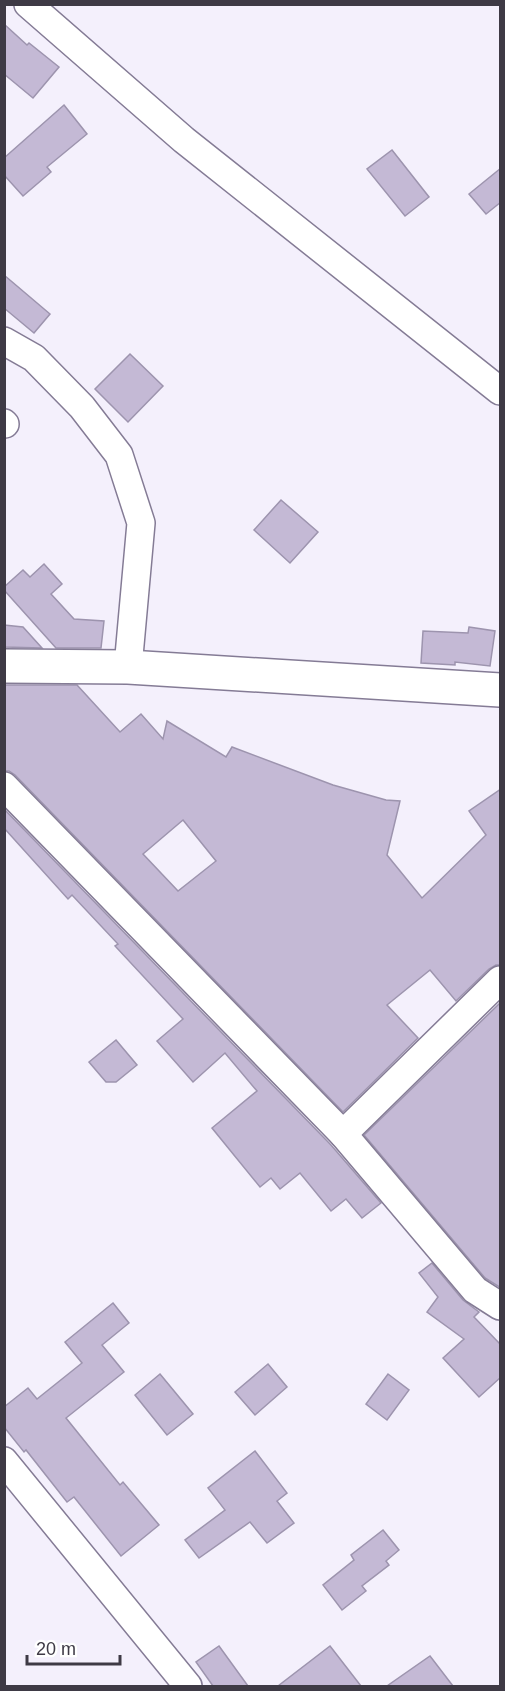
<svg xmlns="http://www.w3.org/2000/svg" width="505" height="1691" viewBox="0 0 505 1691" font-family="Helvetica,sans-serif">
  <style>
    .building { fill: #c4b9d5; stroke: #9d94ae; stroke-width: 1.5; fill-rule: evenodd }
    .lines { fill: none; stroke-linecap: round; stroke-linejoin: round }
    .minor-casing { stroke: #847b95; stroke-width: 30 }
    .tertiary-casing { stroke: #847b95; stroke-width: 36 }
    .minor { stroke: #fff; stroke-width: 27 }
    .tertiary { stroke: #fff; stroke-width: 33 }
  </style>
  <rect width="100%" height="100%" fill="#f4f0fc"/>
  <!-- building -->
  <g class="building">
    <polygon points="4,24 27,45 29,43 59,67 33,98 4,74"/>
    <polygon points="64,105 87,134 47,167 51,172 23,196 4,175 4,158"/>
    <polygon points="392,150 429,197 405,216 367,169"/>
    <polygon points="501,168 501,202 486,214 469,194"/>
    <polygon points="4,275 50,314 34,333 4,308"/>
    <polygon points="130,354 163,386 128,422 95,389"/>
    <polygon points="281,500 318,532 290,563 254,530"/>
    <polygon points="44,564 62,584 51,594 74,619 104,621 101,648 56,648 4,590 4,587 23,570 30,577"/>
    <polygon points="4,625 23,627 42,648 4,647"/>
    <polygon points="469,627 495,631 490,666 455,662 455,665 421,663 423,631 468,633"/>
    <path d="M 4,685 L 77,685 L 120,732 L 141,714 L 163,739 L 167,721 L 226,757 L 232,747 L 333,785 L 386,800 L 400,801 L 387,855 L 422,898 L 486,835 L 469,811 L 501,789 L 501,965 L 496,965 L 489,969 L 456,1001 L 430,970 L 387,1005 L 418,1038 L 343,1112 L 15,775 L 9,771 L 4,771 ZM 183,820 L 216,861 L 178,891 L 143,854 Z"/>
    <polygon points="4,809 331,1145 381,1203 362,1218 346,1199 331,1211 300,1173 280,1189 271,1178 260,1187 212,1128 257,1091 225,1053 193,1082 157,1041 183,1019 115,946 118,944 72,895 68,899 4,828"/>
    <polygon points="501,1002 501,1288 485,1278 364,1135"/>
    <polygon points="116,1040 137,1065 116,1082 106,1082 89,1062"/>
    <polygon points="432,1263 463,1300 479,1312 474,1317 501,1345 501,1377 479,1397 443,1358 464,1339 427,1312 438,1297 419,1273"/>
    <polygon points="113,1303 129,1323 102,1345 124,1372 66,1418 120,1485 123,1482 159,1525 121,1556 74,1497 67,1502 26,1450 24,1452 4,1427 4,1407 28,1388 37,1399 82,1363 65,1342"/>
    <polygon points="268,1364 287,1387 255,1415 235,1392"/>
    <polygon points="160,1374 193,1414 167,1435 135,1395"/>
    <polygon points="388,1374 409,1390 387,1420 366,1404"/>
    <polygon points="255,1451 287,1493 277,1501 294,1523 267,1543 250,1522 199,1558 185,1540 225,1510 208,1488"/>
    <polygon points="383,1530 399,1550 386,1561 389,1565 362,1586 366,1591 342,1610 323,1585 354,1560 351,1555"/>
    <polygon points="219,1646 248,1686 213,1686 196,1662"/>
    <polygon points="330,1646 361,1686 278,1686"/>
    <polygon points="430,1656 453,1686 387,1686"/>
  </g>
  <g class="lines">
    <defs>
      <g id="minor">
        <polyline points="28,4 184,140 500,391"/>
        <polyline points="4,341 34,358 82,407 119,455 141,523 128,667"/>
        <polyline points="4,423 5,424"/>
        <polyline points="4,786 343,1134 475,1290 500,1306"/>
        <polyline points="343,1134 500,980"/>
        <polyline points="4,1461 188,1686"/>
      </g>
      <polyline id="tertiary" points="4,666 128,667 500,690"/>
    </defs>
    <!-- minor casing -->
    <use href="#minor" class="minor-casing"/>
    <!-- tertiary casing -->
    <use href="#tertiary" class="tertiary-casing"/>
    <!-- minor -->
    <use href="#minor" class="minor"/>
    <!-- tertiary -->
    <use href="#tertiary" class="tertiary"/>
  </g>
  <!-- border -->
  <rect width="505" height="1691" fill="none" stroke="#3e3a45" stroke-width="12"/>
  <!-- scale -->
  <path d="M27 1655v9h93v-9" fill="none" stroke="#3e3a45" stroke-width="3"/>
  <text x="36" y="1655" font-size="18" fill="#3e3a45" stroke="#ffffff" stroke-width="4.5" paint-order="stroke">20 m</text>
</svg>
